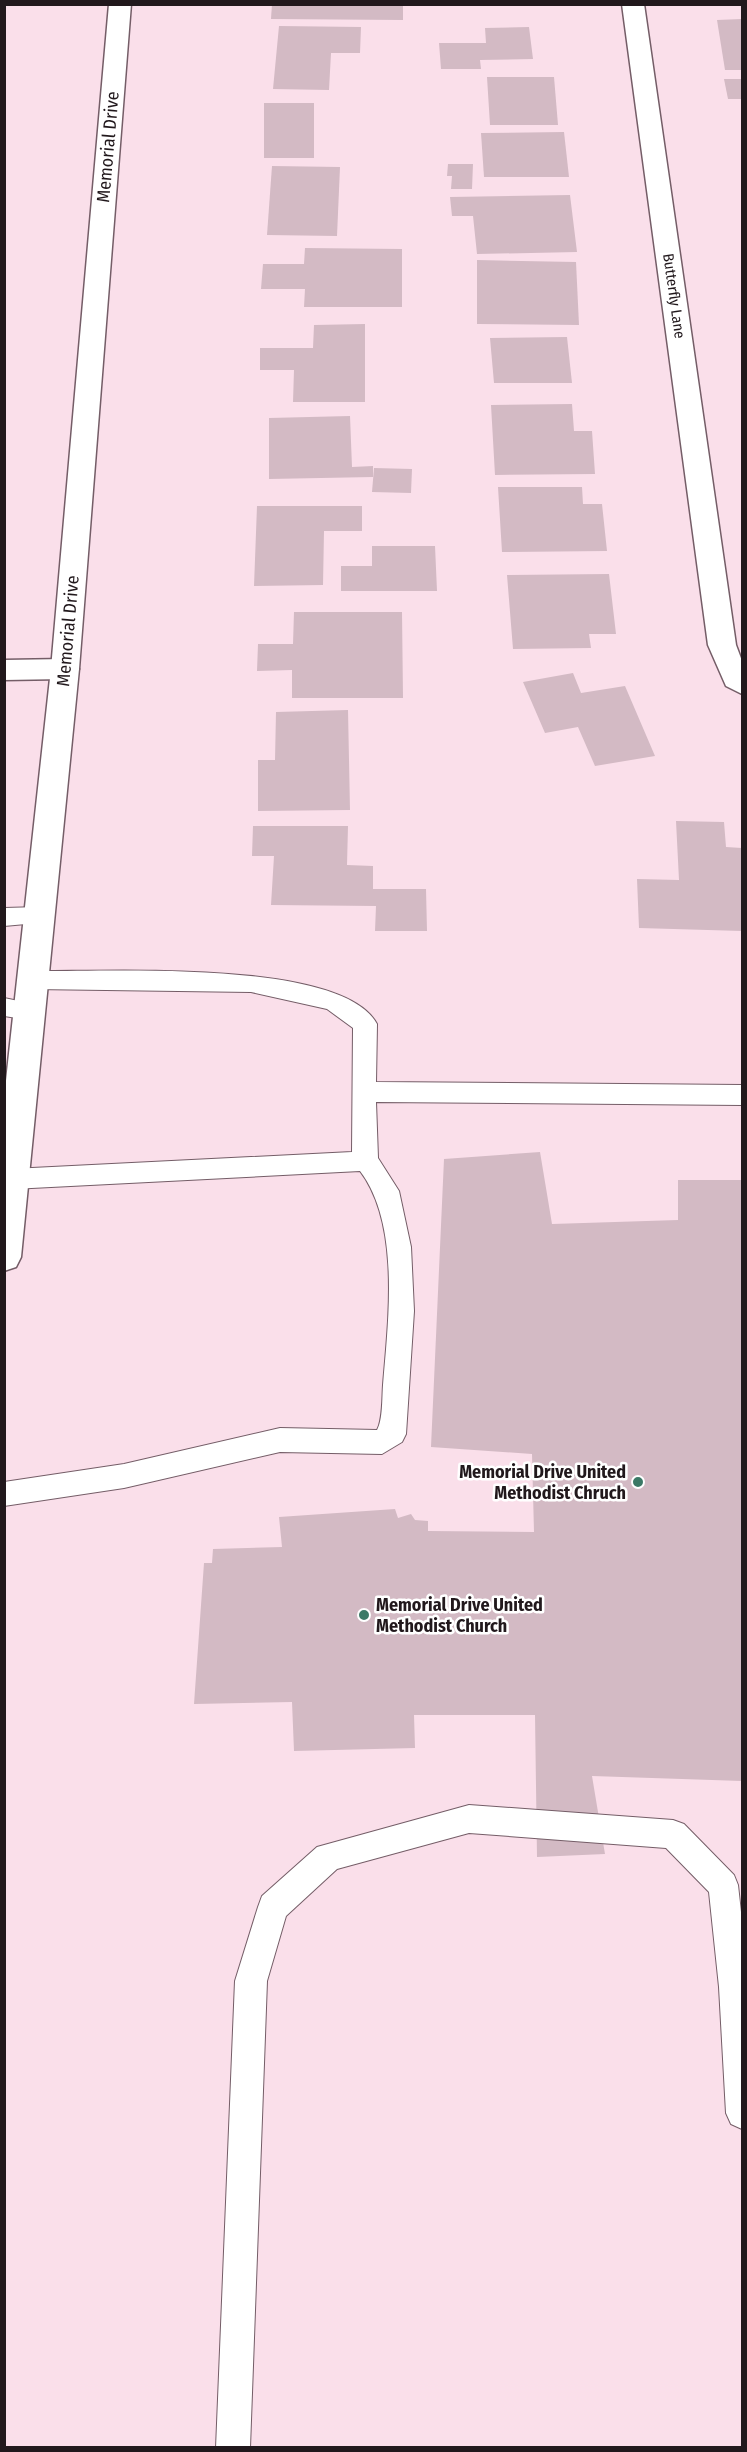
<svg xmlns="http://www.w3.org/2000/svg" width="747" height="2452" viewBox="0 0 747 2452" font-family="'Fira Sans Condensed',sans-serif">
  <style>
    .building { fill: #d3bac4 }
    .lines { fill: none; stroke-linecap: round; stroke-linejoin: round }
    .service-casing { stroke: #745d67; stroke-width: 2 }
    .minor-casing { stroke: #745d67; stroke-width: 3 }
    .secondary-casing { stroke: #745d67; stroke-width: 3 }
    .service { fill: #fff; fill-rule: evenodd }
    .minor { fill: #fff; fill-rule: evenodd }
    .secondary { fill: #fff; fill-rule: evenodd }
    .poi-dot { fill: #3b7966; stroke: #fff; stroke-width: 2 }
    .labels { text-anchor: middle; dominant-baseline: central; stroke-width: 5; stroke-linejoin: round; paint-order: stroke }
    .far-street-label { font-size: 15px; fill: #21181c; stroke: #fff }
    .street-label { font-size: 18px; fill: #21181c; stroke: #fff }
    .poi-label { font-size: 18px; font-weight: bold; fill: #21181c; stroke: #fff; text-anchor: end }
  </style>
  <rect width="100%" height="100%" fill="#fadfea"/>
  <!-- building -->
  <g class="building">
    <polygon points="272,4 403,4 403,20 271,19"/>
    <polygon points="742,19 742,70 725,70 717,20"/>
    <polygon points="279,26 361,27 360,53 331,53 329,90 273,89"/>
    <polygon points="529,27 533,59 480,60 481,69 441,69 439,43 486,43 485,28"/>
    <polygon points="487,77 554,77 558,125 490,125"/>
    <polygon points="724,79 742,79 742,99 728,99"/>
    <rect x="264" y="103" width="50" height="55"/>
    <polygon points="564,132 569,177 484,177 481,133"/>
    <polygon points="448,164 473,164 472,189 451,189 452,176 447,176"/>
    <polygon points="272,166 340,167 337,236 267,235"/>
    <polygon points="570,195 577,252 477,254 473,216 452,216 450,197"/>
    <polygon points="305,248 402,249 402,307 304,307 305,289 261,289 263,264 304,264"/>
    <polygon points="477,260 576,262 579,325 477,324"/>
    <polygon points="365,324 365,402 293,402 294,370 260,370 260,348 313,348 314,325"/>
    <polygon points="567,337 572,383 494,383 490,338"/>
    <polygon points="572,404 574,431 592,431 595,474 495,475 491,405"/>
    <polygon points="350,416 352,467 373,466 373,477 269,479 269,418"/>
    <polygon points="374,468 412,469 411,493 372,492"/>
    <polygon points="498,487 582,487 583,504 602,504 607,551 502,552"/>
    <polygon points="257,506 362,506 362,531 324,531 323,585 254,586"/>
    <polygon points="372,546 435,546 437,591 341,591 341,566 372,566"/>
    <polygon points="609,574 616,634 589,634 591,648 513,649 507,575"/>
    <polygon points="294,612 402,612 403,698 292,698 292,670 257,671 258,644 293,644"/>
    <polygon points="573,673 581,693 625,686 655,756 595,766 578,727 545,733 523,682"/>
    <polygon points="348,710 350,810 258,811 258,760 275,760 276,712"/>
    <polygon points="676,821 724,822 726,847 742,848 742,931 639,928 637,879 679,880"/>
    <polygon points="253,826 348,826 347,865 373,866 373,889 426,889 427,931 375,931 376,906 271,905 274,856 252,856"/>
    <polygon points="540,1152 552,1224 678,1220 678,1180 742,1180 742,1781 592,1776 605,1854 537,1857 535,1715 414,1715 415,1748 294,1751 292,1702 194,1704 204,1563 212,1563 213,1549 282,1547 279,1517 395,1509 398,1518 411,1514 415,1520 428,1521 428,1531 534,1532 532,1454 431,1447 444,1159"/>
  </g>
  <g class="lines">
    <defs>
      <g id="service">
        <polygon points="40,907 48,910 52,916 48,922 4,926 4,908"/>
        <path d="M 33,971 C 103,972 342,958 377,1024 L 376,1082 L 742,1085 L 742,1105 L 376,1102 L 378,1158 L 399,1191 L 411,1247 L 414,1311 L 406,1434 L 402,1442 L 382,1454 L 280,1452 L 124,1488 L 4,1506 L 4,1482 L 124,1464 L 280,1428 L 377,1430 C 383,1420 382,1398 383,1385 C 388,1322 401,1225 360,1171 L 12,1189 L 4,1187 L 4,1171 L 12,1169 L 352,1152 L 353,1028 L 327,1009 L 251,992 L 33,989 L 25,986 L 21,980 L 25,974 Z"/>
        <polygon points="4,998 38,1005 42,1011 38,1017 30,1020 4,1016"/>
        <polygon points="469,1805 673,1820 684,1824 734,1875 738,1885 742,1921 742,2129 731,2124 726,2113 719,1987 709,1892 666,1848 469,1833 337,1869 286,1916 267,1981 250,2448 216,2448 235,1981 258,1907 262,1896 317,1847"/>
      </g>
      <g id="minor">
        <polygon points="622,4 644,4 736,645 742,661 742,694 726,686 708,645"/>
        <polygon points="65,659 75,662 79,669 75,676 65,679 4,680 4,660"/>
      </g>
      <polygon id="secondary" points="109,4 131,4 79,669 21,1257 16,1267 4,1271 4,1099 51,669"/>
    </defs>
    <!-- service casing -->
    <use href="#service" class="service-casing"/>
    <!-- minor casing -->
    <use href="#minor" class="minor-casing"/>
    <!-- secondary casing -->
    <use href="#secondary" class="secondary-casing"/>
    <!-- service -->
    <use href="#service" class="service"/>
    <!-- minor -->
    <use href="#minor" class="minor"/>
    <!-- secondary -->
    <use href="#secondary" class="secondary"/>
  </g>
  <!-- markers -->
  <g class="poi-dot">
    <circle cx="638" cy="1482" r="6"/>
    <circle cx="364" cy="1615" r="6"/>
  </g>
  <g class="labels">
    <!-- far-street labels -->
    <g class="far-street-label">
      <text transform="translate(674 296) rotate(82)">Butterfly Lane</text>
    </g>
    <!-- street labels -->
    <g class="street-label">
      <text transform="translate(108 147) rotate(-85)">Memorial Drive</text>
      <text transform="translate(68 631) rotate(-85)">Memorial Drive</text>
    </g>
    <!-- poi labels -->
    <g class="poi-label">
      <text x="626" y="1472">Memorial Drive United<tspan x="626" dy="21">Methodist Chruch</tspan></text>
      <text x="376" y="1605" text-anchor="start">Memorial Drive United<tspan x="376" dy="21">Methodist Church</tspan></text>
    </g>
  </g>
  <!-- border -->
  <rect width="747" height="2452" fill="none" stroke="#21181c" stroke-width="12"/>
</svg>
